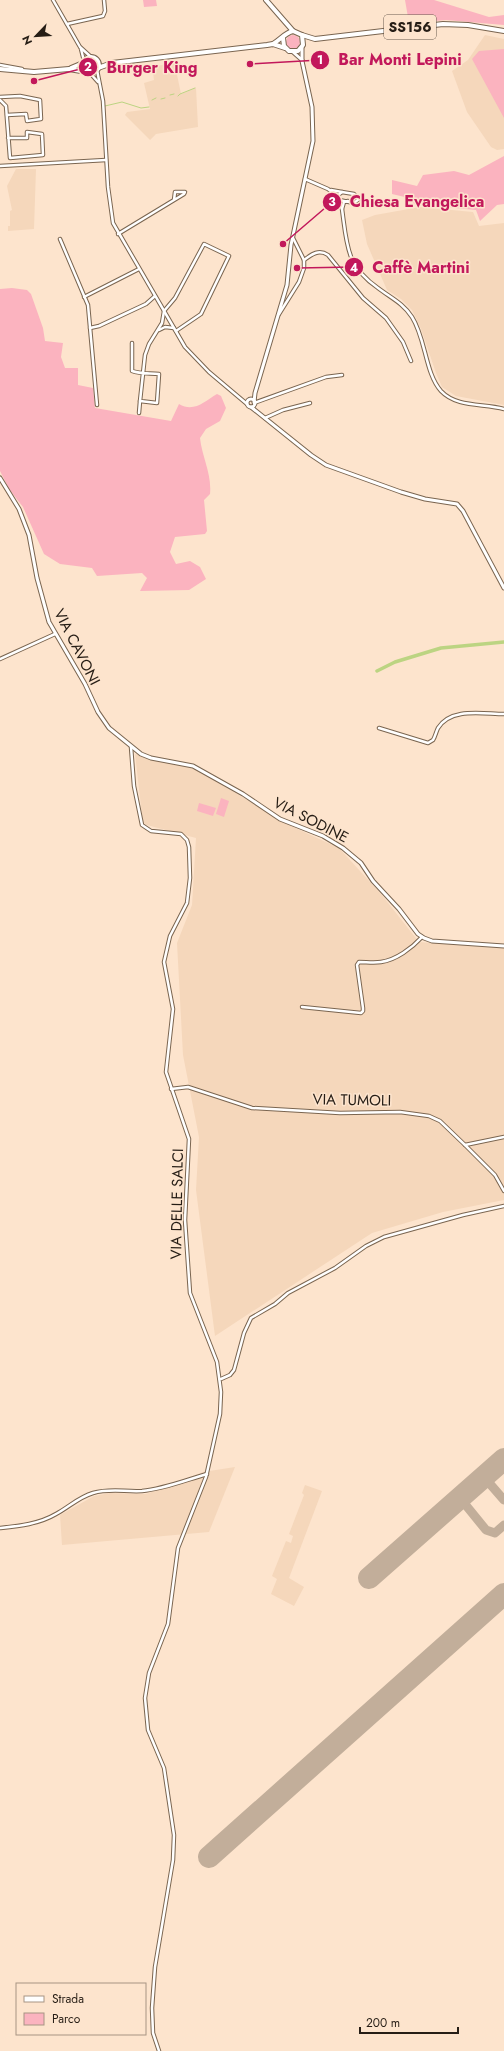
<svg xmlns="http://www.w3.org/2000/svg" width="504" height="2051" viewBox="0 0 504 2051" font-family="Jost,sans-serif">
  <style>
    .built { fill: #f5d7bb }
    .green { fill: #fbb3bf }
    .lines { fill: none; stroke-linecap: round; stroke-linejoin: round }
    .stream { stroke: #bcd482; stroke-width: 1 }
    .canal { stroke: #bcd482; stroke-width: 3.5 }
    .taxiway { stroke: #c2ae9a; stroke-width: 9 }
    .runway { stroke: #c2ae9a; stroke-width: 22 }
    .minor-casing { stroke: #7a6550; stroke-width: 4.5 }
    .tertiary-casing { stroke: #7a6550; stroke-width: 5 }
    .primary-casing { stroke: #7a6550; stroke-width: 6 }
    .minor { stroke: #fff; stroke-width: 2.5 }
    .tertiary { stroke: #fff; stroke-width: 3 }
    .primary { stroke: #fff; stroke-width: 4 }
    .labels { text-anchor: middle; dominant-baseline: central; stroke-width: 3; stroke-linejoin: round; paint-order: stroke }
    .shield { fill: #fde4cd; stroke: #66594c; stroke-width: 1 }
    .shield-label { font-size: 14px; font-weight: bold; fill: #261d15 }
    .street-label { font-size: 15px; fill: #261d15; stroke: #fde4cd }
    .leader { fill: none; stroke: #c2185b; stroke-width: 1.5 }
    .callout-dot { fill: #c2185b; stroke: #fde4cd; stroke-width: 1.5 }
    .mark-label { font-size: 12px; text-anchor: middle; font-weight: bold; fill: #fff }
    .callout-label { font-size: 16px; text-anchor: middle; font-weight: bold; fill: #c2185b; stroke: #fde4cd; stroke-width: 3; stroke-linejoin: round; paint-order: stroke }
  </style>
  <rect width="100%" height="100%" fill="#fde4cd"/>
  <!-- built -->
  <g class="built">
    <polygon points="485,35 504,39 504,149 497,150 491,147 467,112 452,71 468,60"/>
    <polygon points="170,60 174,60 181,94 196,88 198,127 156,134 150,140 125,115 127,112 150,109 144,83 154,80 152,64 157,66 168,64"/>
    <polygon points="16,169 36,169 34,229 8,231 8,226 10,226 10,211 12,210 7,186"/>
    <polygon points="420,207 473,212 479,226 504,223 504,405 456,396 442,387 436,373 421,329 412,310 401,299 387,290 367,244 362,220 375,215"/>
    <polygon points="135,754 192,767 291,826 339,848 381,894 419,942 504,948 504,1200 443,1212 372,1233 215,1336 196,1190 199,1137 183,1055 177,943 192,905 196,838 143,824"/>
    <polygon points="235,1467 209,1532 62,1545 60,1515 94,1496 110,1493 146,1494 203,1472"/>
    <polygon points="305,1485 322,1491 289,1578 304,1587 294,1606 271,1594 277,1579 272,1576 286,1541 291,1543 293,1536 289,1534 304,1495 302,1493"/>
  </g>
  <!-- green -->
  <g class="green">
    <polygon points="143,0 156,0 157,6 144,7"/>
    <polygon points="405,0 434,0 489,17 504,15 504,25 446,20 409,23"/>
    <circle cx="293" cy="42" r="7"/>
    <polygon points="504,49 504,118 472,59 479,51"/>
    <polygon points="504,156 504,204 497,205 480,221 476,210 414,204 409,198 392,194 392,180 417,186 423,175 454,171 469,175"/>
    <path d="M 12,288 L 27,290 L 31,294 L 43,328 L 45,341 L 63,343 L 61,357 L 65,368 L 78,368 L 78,385 L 93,388 L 95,408 L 171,421 L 179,404 C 194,413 205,401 217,394 L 221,396 L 226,408 L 220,421 L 206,429 L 200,438 C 202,457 212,474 210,494 L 204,500 L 207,531 L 205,534 L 175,537 L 170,552 L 176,564 L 190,561 L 200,567 L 206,579 L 189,590 L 140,591 L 147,578 L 142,573 L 97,576 L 92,568 L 60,564 L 44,554 L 23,507 L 9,489 L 0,471 L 0,289 Z"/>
    <polygon points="221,798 229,801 224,817 216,814"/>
    <polygon points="199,803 216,808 213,816 197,811"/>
  </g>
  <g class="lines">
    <!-- stream -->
    <g class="stream">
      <polyline points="170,95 174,94"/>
      <polyline points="178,96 180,94 195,88"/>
      <polyline points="161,99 165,98"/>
      <polyline points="152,100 156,98"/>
      <polyline points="105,106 122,102 141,108 149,107"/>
    </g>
    <!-- canal -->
    <polyline class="canal" points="377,671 395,662 441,648 504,642"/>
    <!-- taxiway -->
    <g class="taxiway">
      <polyline points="484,1477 504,1500"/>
      <polyline points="460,1498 486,1530 495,1533 504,1525"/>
    </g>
    <!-- runway -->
    <g class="runway">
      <polyline points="369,1578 504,1459"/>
      <polyline points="209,1857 504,1594"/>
    </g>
    <defs>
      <g id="minor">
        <polyline points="53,0 80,47 91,57"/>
        <polyline points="67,24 103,16 105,11 104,0"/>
        <polyline points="81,49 84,61"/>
        <polyline points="0,65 22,69"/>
        <polyline points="97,70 103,101 108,187 113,223 185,347 209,372 247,404"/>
        <polyline points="90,73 98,82"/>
        <polyline points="0,97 20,96 40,100 41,119 27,121 26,114 7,115"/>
        <polyline points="0,100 6,106 10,158 43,155 42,134 27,132 27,138 8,138"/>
        <polyline points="0,166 106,160"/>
        <polyline points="305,179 328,189 337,196"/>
        <polyline points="331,190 342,192"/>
        <polygon points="342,192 354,194 359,199 354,203 339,200 337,196"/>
        <polyline points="339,200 342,209 344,202 348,201"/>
        <path d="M 342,209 C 347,245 346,266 378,288 C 391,298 403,303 412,317 C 426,339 425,373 441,391 C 457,408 484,403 504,409"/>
        <polyline points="118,234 184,194 185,192 175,192 174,200"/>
        <polyline points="60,239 88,305 97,405"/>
        <path d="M 304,260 C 312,254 319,249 328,255 L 363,298 L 386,318 L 403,342 L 411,361"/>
        <polyline points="84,297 139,269"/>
        <polyline points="279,314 299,282 304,268 304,260 293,238"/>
        <polyline points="90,328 99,326 146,304 155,296"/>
        <polyline points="159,330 165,327 174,328"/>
        <path d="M 132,343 L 132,371 C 140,374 150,373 159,374 L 157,403 L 140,401 L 145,355 L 149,344 L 162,323 L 164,311 L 175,298 L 204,244 L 229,256 L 201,314 L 176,331"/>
        <polyline points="254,403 326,377 342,375"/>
        <polyline points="139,413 140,401"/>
        <polyline points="265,418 283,410 310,403"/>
        <polyline points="0,659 55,634"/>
        <path d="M 379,728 L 428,743 L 433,740 C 435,737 436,732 438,728 C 451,707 483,714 504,714"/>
        <polyline points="131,747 134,786 142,825 151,831 181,834 187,840 189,847 190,878 187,903 170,936 164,962 173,1009 166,1072 189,1139 185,1220 190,1293 217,1362 221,1392 220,1414 206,1477 178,1548 168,1624 149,1673 145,1698 148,1730 164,1768 174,1835 173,1860 155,1967 152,2008 153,2033 159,2051"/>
        <path d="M 302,1007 L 361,1013 L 363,1011 L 363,1008 L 357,965 L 359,962 C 366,962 374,963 381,962 C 396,960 412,948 422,937"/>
        <polyline points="171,1089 188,1087 252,1108 340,1113 400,1112 429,1116 440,1121 465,1145 495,1175 504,1191"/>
        <polyline points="465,1145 504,1137"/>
        <polyline points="221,1379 230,1375 234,1370 244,1333 251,1318 275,1304 288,1293 335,1268 366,1246 384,1237 463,1215 504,1206"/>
        <path d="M 0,1528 C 19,1526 39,1524 56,1514 C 69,1507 79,1497 93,1493 C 110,1488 125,1492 142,1491 C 164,1489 186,1480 207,1474"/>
      </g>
      <g id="tertiary">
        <polyline points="293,52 302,60"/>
        <circle cx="251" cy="403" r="4"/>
        <polyline points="254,402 255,393 287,285 291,245 313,141 312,107 302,61 302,47"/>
        <polyline points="251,407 311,455 326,465 401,492 425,499 457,504 463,511 504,588"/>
        <polyline points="0,478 19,509 29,535 37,578 49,622 85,684 98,712 109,728 141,754 151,758 193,766 243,794 280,819 323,836 343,848 361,863 373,881 399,909 418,934 424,938 432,941 504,946"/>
      </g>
      <g id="primary">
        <polyline points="266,0 293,31"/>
        <polyline points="302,35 315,39 443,24 468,25 504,31"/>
        <path d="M 273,44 C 280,40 285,33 293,31 L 302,35 L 303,45 L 298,51 L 289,51 L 284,46 L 283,38"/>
        <circle cx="91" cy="65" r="8"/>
        <polyline points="71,68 83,63"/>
        <polyline points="98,68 112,63 267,45 273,44 285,48"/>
        <polyline points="0,69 34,72 69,69 87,72"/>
      </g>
    </defs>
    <!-- minor casing -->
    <use href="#minor" class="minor-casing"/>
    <!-- tertiary casing -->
    <use href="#tertiary" class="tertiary-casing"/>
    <!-- primary casing -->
    <use href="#primary" class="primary-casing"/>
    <!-- minor -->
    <use href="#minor" class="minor"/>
    <!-- tertiary -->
    <use href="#tertiary" class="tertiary"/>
    <!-- primary -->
    <use href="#primary" class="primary"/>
  </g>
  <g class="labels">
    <!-- shield labels -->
    <rect class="shield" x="384" y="15" width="52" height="24" rx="3"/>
    <g class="shield-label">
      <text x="410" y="27">SS156</text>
    </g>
    <!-- street labels -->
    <g class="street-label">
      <text transform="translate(77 647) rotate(63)">VIA CAVONI</text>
      <text transform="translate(311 820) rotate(27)">VIA SODINE</text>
      <text transform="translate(352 1100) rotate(1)">VIA TUMOLI</text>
      <text transform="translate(177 1204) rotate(-89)">VIA DELLE SALCI</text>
    </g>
  </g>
  <!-- callouts -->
  <path class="leader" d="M250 64L320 60M34 81L88 67M283 244L332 202M297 268L354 267"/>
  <g class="callout-dot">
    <circle cx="250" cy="64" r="4"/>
    <circle cx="34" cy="81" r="4"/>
    <circle cx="283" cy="244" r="4"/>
    <circle cx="297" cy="268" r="4"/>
    <circle cx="320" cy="60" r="10"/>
    <circle cx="88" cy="67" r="10"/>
    <circle cx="332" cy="202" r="10"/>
    <circle cx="354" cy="267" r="10"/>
  </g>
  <g class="mark-label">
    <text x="320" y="64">1</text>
    <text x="88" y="71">2</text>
    <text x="332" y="206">3</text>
    <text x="354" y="272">4</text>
  </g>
  <g class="callout-label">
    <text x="400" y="65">Bar Monti Lepini</text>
    <text x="152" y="73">Burger King</text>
    <text x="417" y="207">Chiesa Evangelica</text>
    <text x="421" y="273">Caffè Martini</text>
  </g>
  <!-- legend -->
  <rect x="16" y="1983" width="130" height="52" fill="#fde4cd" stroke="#a79483"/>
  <rect x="24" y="1996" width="20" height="6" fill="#ffffff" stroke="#a79483"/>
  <text x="52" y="2003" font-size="12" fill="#261d15">Strada</text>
  <rect x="24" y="2013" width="20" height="12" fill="#fbb3bf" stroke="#a79483"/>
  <text x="52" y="2023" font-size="12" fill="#261d15">Parco</text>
  <!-- north arrow -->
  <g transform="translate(36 36) rotate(245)" stroke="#fde4cd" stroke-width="3" paint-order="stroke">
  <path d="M0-3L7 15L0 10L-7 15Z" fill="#261d15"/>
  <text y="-6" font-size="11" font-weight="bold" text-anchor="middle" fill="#261d15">N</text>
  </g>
  <!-- scale -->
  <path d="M360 2027v6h98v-6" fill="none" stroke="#261d15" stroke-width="2"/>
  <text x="366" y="2027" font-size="12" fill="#261d15" stroke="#fde4cd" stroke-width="3" paint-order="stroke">200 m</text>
</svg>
